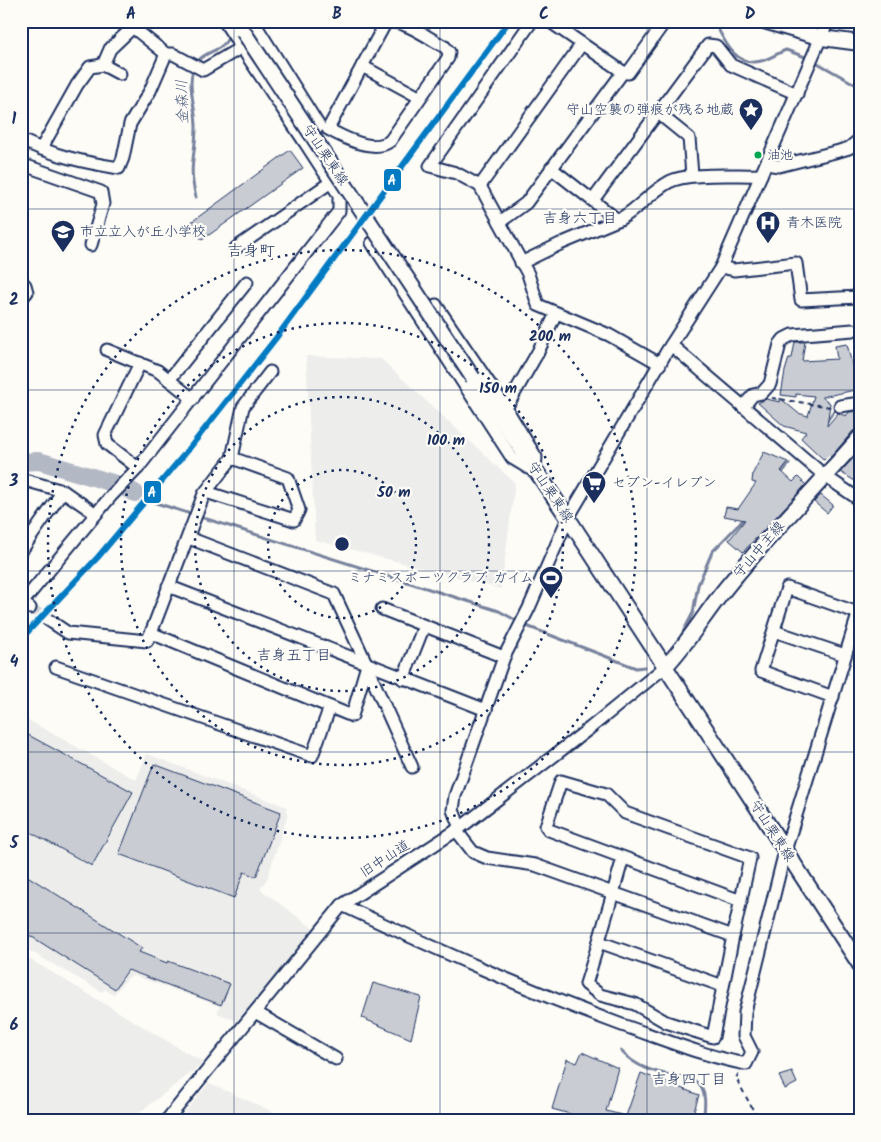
<svg xmlns="http://www.w3.org/2000/svg" width="881" height="1142" viewBox="0 0 881 1142" font-family="Kalam,'Klee One',sans-serif">
  <style>
    .built { fill: #edeeec }
    .lines { fill: none; stroke-linecap: round; stroke-linejoin: round }
    .stream { stroke: #76819c; stroke-width: 3 }
    .river { stroke: #b3b8c5; stroke-width: 18 }
    .building { fill: #c9ccd3; stroke: #1b2f5e }
    .minor-tunnel { stroke: #d0d3d8; stroke-width: 11; stroke-dasharray: 11 5.5; stroke-linecap: butt }
    .minor-casing { stroke: #1b2f5e; stroke-width: 15 }
    .major-casing { stroke: #1b2f5e; stroke-width: 18 }
    .path { stroke: #1b2f5e; stroke-width: 2; stroke-dasharray: 5 4; stroke-linecap: butt }
    .minor { stroke: #fdfcf7; stroke-width: 11 }
    .major { stroke: #fdfcf7; stroke-width: 14 }
    .major-bridge-casing { stroke: #1b2f5e; stroke-width: 18; stroke-linecap: butt }
    .major-bridge { stroke: #fdfcf7; stroke-width: 14 }
    .rail-1-casing { stroke: #fdfcf7; stroke-width: 10 }
    .rail-1 { stroke: #007ac2; stroke-width: 6 }
    .grid { fill: none; stroke: #1b2f5e; stroke-width: 1; stroke-opacity: 0.55 }
    .ring { fill: none; stroke: #1b2f5e; stroke-width: 2.5; stroke-dasharray: 2.5 5 }
    .bus-dot { fill: #00a651; stroke: #fdfcf7; stroke-width: 2 }
    .labels { text-anchor: middle; dominant-baseline: central; stroke-width: 4.5; stroke-linejoin: round; paint-order: stroke }
    .bus-label { font-size: 13px; fill: #1b2f5e; stroke: #fdfcf7; text-anchor: start }
    .poi-label { font-size: 14px; fill: #1b2f5e; stroke: #fdfcf7; text-anchor: start }
    .street-label { font-size: 14px; fill: #1b2f5e; stroke: #fdfcf7 }
    .water-label { font-size: 15px; font-style: italic; fill: #49587d; stroke: #fdfcf7 }
    .neighbourhood-label { font-size: 15px; fill: #1b2f5e; stroke: #fdfcf7 }
    .quarter-label { font-size: 16px; fill: #1b2f5e; stroke: #fdfcf7 }
    .centre { fill: #1b2f5e; stroke: #fdfcf7; stroke-width: 2.5 }
    .ring-label { font-size: 15px; text-anchor: middle; font-weight: bold; fill: #1b2f5e; stroke: #fdfcf7; stroke-width: 4.5; stroke-linejoin: round; paint-order: stroke }
    .line-badge { stroke: #fdfcf7; stroke-width: 2 }
    .badge-label { font-size: 14px; text-anchor: middle; font-weight: bold; fill: #fff }
    .neatline { fill: none; stroke: #1b2f5e; stroke-width: 2 }
    .grid-label { font-size: 16px; text-anchor: middle; font-weight: bold; fill: #1b2f5e }
  </style>
  <rect width="100%" height="100%" fill="#fdfcf7"/>
  <filter id="ink" filterUnits="userSpaceOnUse"><feTurbulence type="fractalNoise" baseFrequency=".02" numOctaves="2"/><feDisplacementMap in="SourceGraphic" scale="10" xChannelSelector="R" yChannelSelector="G"/><feConvolveMatrix kernelMatrix="1 2 1 2 8 2 1 2 1" color-interpolation-filters="sRGB"/></filter>
  <g filter="url(#ink)">
    <!-- built -->
    <g class="built">
      <polygon points="306,356 381,359 515,483 501,589 315,540"/>
      <polygon points="21,716 136,780 147,754 287,807 287,817 267,879 260,889 314,929 237,1021 217,1013 220,1006 135,976 129,977 113,995 105,989 102,992 21,946"/>
      <polygon points="21,954 204,1063 128,1121 21,1121"/>
      <polygon points="209,1083 293,1121 178,1121"/>
    </g>
    <g class="lines">
      <!-- stream -->
      <g class="stream">
        <path d="M 714,21 C 724,40 735,68 761,61 C 769,59 778,53 786,50 L 808,58"/>
        <polyline points="814,61 860,87"/>
        <path d="M 196,197 C 188,167 195,158 196,129 C 197,108 183,79 198,61 C 208,49 225,52 229,34"/>
        <polyline points="825,424 837,406"/>
        <polyline points="780,475 789,464"/>
        <polyline points="156,503 499,611 519,622"/>
        <polyline points="524,625 636,668 644,667"/>
        <polyline points="680,638 693,613 698,585 712,552 745,518"/>
        <path d="M 621,1051 C 637,1068 654,1072 676,1076 C 682,1077 691,1078 695,1081 C 708,1089 705,1108 703,1121"/>
      </g>
      <!-- river -->
      <g class="river">
        <polyline points="21,462 39,461 116,484"/>
        <polyline points="127,489 135,493"/>
      </g>
    </g>
    <!-- building -->
    <g class="building">
      <polygon points="290,150 303,168 202,240 190,223"/>
      <polygon points="795,342 805,342 802,361 837,359 835,346 847,344 856,382 860,381 860,389 822,397 830,403 827,426 838,413 846,416 849,412 860,411 860,428 853,431 831,457 829,455 824,460 801,438 806,432 784,426 758,403 766,399 780,402 780,398 798,413 808,416 814,396 796,394 796,397 781,395 785,371 789,358 792,358"/>
      <polygon points="860,451 860,484 840,472"/>
      <polygon points="764,452 788,462 781,471 793,482 798,477 806,485 743,552 729,540 745,520 724,516 726,507 738,509 756,483 752,482 753,473"/>
      <polygon points="821,495 833,505 827,513 814,502"/>
      <polygon points="21,731 133,792 92,866 21,827"/>
      <polygon points="154,764 281,812 256,877 244,872 234,898 119,854"/>
      <polygon points="21,872 142,948 139,952 167,963 168,961 230,984 221,1005 128,970 115,989 21,930"/>
      <polygon points="373,983 421,997 411,1039 362,1018"/>
      <polygon points="582,1052 618,1068 606,1111 626,1116 641,1073 699,1095 691,1121 595,1121 552,1109 567,1059 577,1063"/>
      <polygon points="792,1072 797,1083 785,1089 779,1076"/>
    </g>
    <g class="lines">
      <!-- minor-tunnel -->
      <polyline class="minor-tunnel" points="30,608 47,619"/>
      <defs>
        <g id="minor">
          <polyline points="125,21 166,54 173,54 203,70 242,47 251,30"/>
          <polyline points="224,21 304,141"/>
          <polyline points="532,21 430,166 456,173 480,186 528,274 538,305 609,335 660,364"/>
          <path d="M 386,22 C 406,20 428,38 445,47 L 449,52 L 448,58 L 390,141 C 374,153 344,138 328,129 Z"/>
          <polyline points="103,65 110,49 132,28"/>
          <polyline points="362,66 419,97"/>
          <polyline points="623,72 628,73 661,27 653,21"/>
          <polyline points="657,112 689,138 692,175"/>
          <path d="M 21,140 C 55,156 82,162 119,168 L 123,158 L 130,124 L 150,91 L 166,54"/>
          <polyline points="41,149 77,85 90,67 103,65 120,74"/>
          <polyline points="21,164 101,192 103,204 91,245"/>
          <polyline points="766,164 779,166 839,151 849,148 860,139"/>
          <path d="M 551,168 L 615,218 L 620,219 C 638,209 651,192 669,182 C 686,172 739,176 761,175"/>
          <polyline points="480,186 581,45"/>
          <polyline points="593,200 708,45 716,46 731,65 797,94"/>
          <polyline points="500,222 526,203 623,72 549,21"/>
          <polyline points="372,243 512,458 537,473"/>
          <polyline points="236,248 331,182"/>
          <polyline points="521,263 560,244 620,219"/>
          <polyline points="721,267 734,270 796,263 801,300 858,297"/>
          <polyline points="21,281 25,285 27,292 21,299"/>
          <polyline points="423,314 436,305 506,408 536,457 535,469"/>
          <polyline points="671,345 825,476 860,500"/>
          <polyline points="107,350 158,371 193,399"/>
          <polyline points="169,380 247,282"/>
          <polyline points="840,406 860,403"/>
          <polyline points="743,407 753,395 762,393 770,384 780,344 784,339 792,335 853,330"/>
          <polyline points="506,408 538,352 556,313"/>
          <polyline points="138,468 107,444 105,435 140,363"/>
          <polyline points="21,479 63,491 96,514"/>
          <polyline points="206,492 294,520 299,510 288,478 232,458"/>
          <polyline points="189,538 334,594 367,665 352,716 151,633 204,494 232,458 243,407 270,372"/>
          <polyline points="21,551 63,491"/>
          <polyline points="168,586 486,710"/>
          <polyline points="30,608 22,603 111,496 138,468 339,211 339,195 304,141 319,126 253,21"/>
          <polyline points="382,609 504,657"/>
          <polyline points="47,619 68,633 147,641 151,633"/>
          <polyline points="774,631 845,655"/>
          <polyline points="56,667 312,756 330,707"/>
          <polyline points="367,667 412,767"/>
          <polyline points="403,679 424,626"/>
          <polyline points="833,697 761,671 787,588 858,613"/>
          <polyline points="460,828 453,810 455,796 504,657 529,608 568,518 667,351 721,267 828,21"/>
          <path d="M 456,830 L 473,852 L 487,858 L 535,865 L 733,936 L 713,1037 L 666,1022 L 635,1004 L 600,995 L 586,984 C 599,942 611,900 623,858"/>
          <path d="M 342,905 C 434,948 526,990 622,1025 C 663,1039 703,1056 746,1064 L 752,1052 L 744,1036 L 745,1012 L 785,851 L 860,608"/>
          <polyline points="733,936 750,858 625,813 606,794 561,781 546,826 549,830 741,901"/>
          <polyline points="599,942 723,986"/>
          <polyline points="255,1012 336,1059"/>
          <polyline points="166,1121 342,905 460,828 590,728 665,667"/>
        </g>
        <g id="major">
          <polyline points="237,21 243,31"/>
          <polyline points="764,21 822,38 860,43"/>
          <polyline points="473,378 568,518 860,965"/>
          <path d="M 665,667 C 688,643 704,615 725,589 C 768,536 816,488 860,437"/>
        </g>
      </defs>
      <!-- minor casing -->
      <use href="#minor" class="minor-casing"/>
      <!-- major casing -->
      <use href="#major" class="major-casing"/>
      <!-- path -->
      <g class="path">
        <polyline points="857,287 856,263 860,263"/>
        <polyline points="772,398 831,407"/>
        <polyline points="739,1073 736,1078 759,1121"/>
      </g>
      <!-- minor -->
      <use href="#minor" class="minor"/>
      <!-- major -->
      <use href="#major" class="major"/>
      <defs>
        <polyline id="major-bridge" points="243,31 473,378"/>
      </defs>
      <!-- major-bridge casing -->
      <use href="#major-bridge" class="major-bridge-casing"/>
      <!-- major-bridge -->
      <use href="#major-bridge" class="major-bridge"/>
      <defs>
        <polyline id="rail-1" points="21,639 98,557 188,450 276,338 509,21"/>
      </defs>
      <!-- rail-1 casing -->
      <use href="#rail-1" class="rail-1-casing"/>
      <!-- rail-1 -->
      <use href="#rail-1" class="rail-1"/>
    </g>
  </g>
  <!-- grid -->
  <path class="grid" d="M 234,21 L 234,1121M 440,21 L 440,1121M 647,21 L 647,1121M 21,209 L 860,209M 21,390 L 860,390M 21,571 L 860,571M 21,752 L 860,752M 21,933 L 860,933"/>
  <!-- distance rings -->
  <g class="ring">
    <circle cx="342" cy="544" r="74"/>
    <circle cx="342" cy="544" r="147"/>
    <circle cx="342" cy="544" r="221"/>
    <circle cx="342" cy="544" r="294"/>
  </g>
  <!-- icons -->
  <defs>
    <symbol id="sight-pin" viewBox="-11 -11 22 30"><path d="M0 17L-7.5 6A9.5 9.5 0 1 1 7.5 6Z" fill="#1b2f5e" stroke="#fdfcf7"/><path d="M0-6L1.8-2.2L6-1.7L2.9 1.2L3.7 5.4L0 3.3L-3.7 5.4L-2.9 1.2L-6-1.7L-1.8-2.2Z" fill="#fff"/></symbol>
    <symbol id="hospital-pin" viewBox="-11 -11 22 30"><path d="M0 17L-7.5 6A9.5 9.5 0 1 1 7.5 6Z" fill="#1b2f5e" stroke="#fdfcf7"/><path d="M-5-5h3v3.5h4V-5h3V5h-3V1.5h-4V5h-3Z" fill="#fff"/></symbol>
    <symbol id="school-pin" viewBox="-11 -11 22 30"><path d="M0 17L-7.5 6A9.5 9.5 0 1 1 7.5 6Z" fill="#1b2f5e" stroke="#fdfcf7"/><path d="M0-5L7-2L0 1L-7-2ZM-4 1L0 2.5L4 1V4Q0 6-4 4Z" fill="#fff"/></symbol>
    <symbol id="supermarket-pin" viewBox="-11 -11 22 30"><path d="M0 17L-7.5 6A9.5 9.5 0 1 1 7.5 6Z" fill="#1b2f5e" stroke="#fdfcf7"/><path d="M-6-5.5h2.5l.6 2H6L4.5 2H-2.5L-4.4-4H-6ZM-1.5 3.2a1.3 1.3 0 1 0 .1 0ZM3 3.2a1.3 1.3 0 1 0 .1 0Z" fill="#fff"/></symbol>
    <symbol id="stadium-pin" viewBox="-11 -11 22 30"><path d="M0 17L-7.5 6A9.5 9.5 0 1 1 7.5 6Z" fill="#1b2f5e" stroke="#fdfcf7"/><path d="M0-5a6.5 5 0 1 0 0 10a6.5 5 0 1 0 0-10ZM-3.5-1.8h7v3.6h-7Z" fill="#fff"/></symbol>
  </defs>
  <g fill-rule="evenodd">
    <use href="#sight-pin" x="737" y="96" width="28" height="38"/>
    <use href="#hospital-pin" x="754" y="209" width="28" height="38"/>
    <use href="#school-pin" x="49" y="218" width="28" height="38"/>
    <use href="#supermarket-pin" x="580" y="469" width="28" height="38"/>
    <use href="#stadium-pin" x="537" y="564" width="28" height="38"/>
  </g>
  <!-- markers -->
  <circle class="bus-dot" cx="758" cy="155" r="4.5"/>
  <g class="labels">
    <!-- bus labels -->
    <g class="bus-label">
      <text x="767" y="155">油池</text>
    </g>
    <!-- poi labels -->
    <g class="poi-label">
      <text x="734" y="110" text-anchor="end">守山空襲の弾痕が残る地蔵</text>
      <text x="786" y="223">青木医院</text>
      <text x="80" y="232">市立立入が丘小学校</text>
      <text x="612" y="483">セブン-イレブン</text>
      <text x="534" y="578" text-anchor="end">ミナミスポーツクラブ ガイム</text>
    </g>
    <!-- street labels -->
    <g class="street-label">
      <text transform="translate(325 155) rotate(56)">守山栗東線</text>
      <text transform="translate(550 492) rotate(56)">守山栗東線</text>
      <text transform="translate(759 550) rotate(-49)">守山中主線</text>
      <text transform="translate(772 831) rotate(57)">守山栗東線</text>
      <text transform="translate(385 859) rotate(-33)">旧中山道</text>
    </g>
    <!-- water labels -->
    <g class="water-label">
      <text transform="translate(183 102) rotate(-92)">金森川</text>
    </g>
    <!-- neighbourhood labels -->
    <g class="neighbourhood-label">
      <text x="580" y="219">吉身六丁目</text>
      <text x="294" y="656">吉身五丁目</text>
      <text x="689" y="1080">吉身四丁目</text>
    </g>
    <!-- quarter labels -->
    <g class="quarter-label">
      <text x="251" y="251">吉身町</text>
    </g>
  </g>
  <circle cx="342" cy="544" r="8" class="centre"/>
  <g class="ring-label">
    <text x="550" y="341">200 m</text>
    <text x="498" y="393">150 m</text>
    <text x="446" y="445">100 m</text>
    <text x="394" y="497">50 m</text>
  </g>
  <g class="line-badge">
    <rect x="383" y="168" width="19" height="24" rx="5" fill="#007ac2"/>
    <rect x="143" y="480" width="19" height="24" rx="5" fill="#007ac2"/>
  </g>
  <g class="badge-label">
    <text x="392" y="185">A</text>
    <text x="152" y="497">A</text>
  </g>
  <!-- margin -->
  <rect width="881" height="1142" fill="none" stroke="#fdfcf7" stroke-width="55"/>
  <rect x="28" y="28" width="826" height="1086" class="neatline"/>
  <g class="grid-label">
    <text x="131" y="19">A</text>
    <text x="337" y="19">B</text>
    <text x="544" y="19">C</text>
    <text x="750" y="19">D</text>
    <text x="14" y="124">1</text>
    <text x="14" y="305">2</text>
    <text x="14" y="486">3</text>
    <text x="14" y="667">4</text>
    <text x="14" y="848">5</text>
    <text x="14" y="1030">6</text>
  </g>
</svg>
